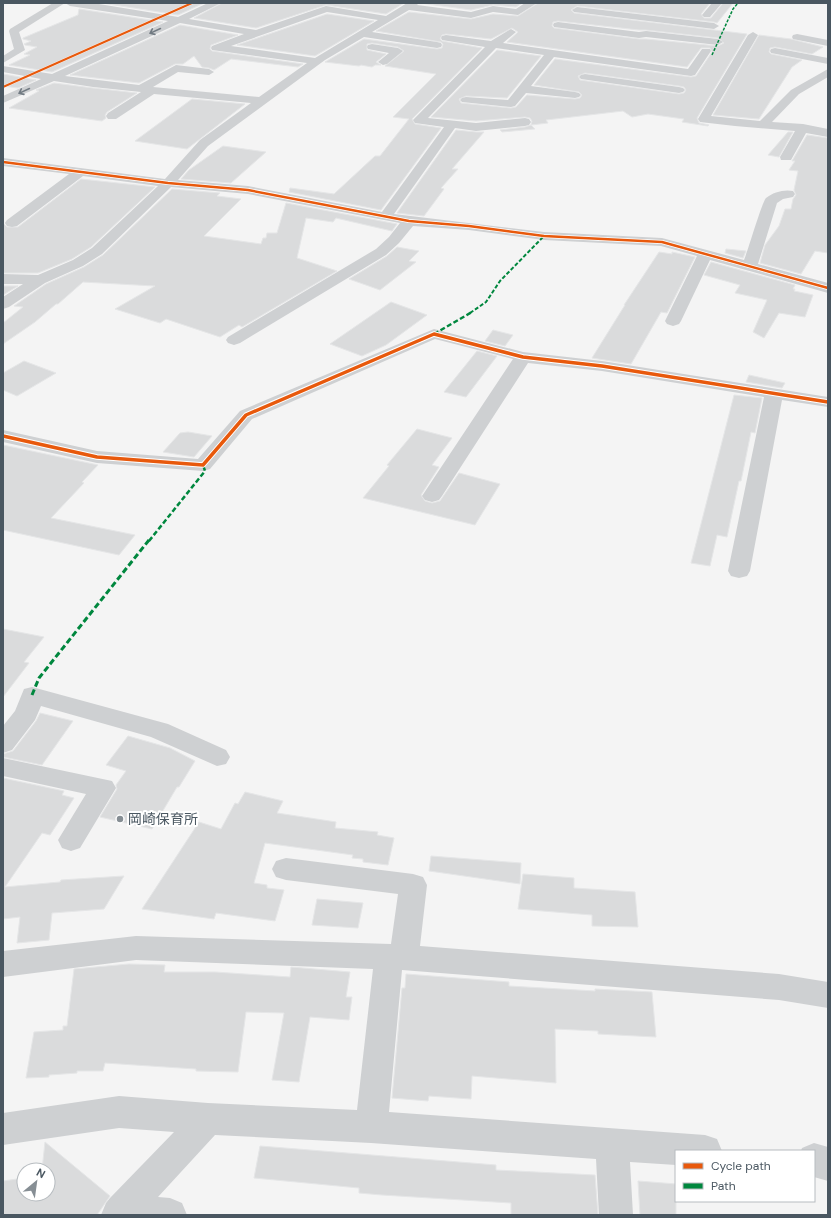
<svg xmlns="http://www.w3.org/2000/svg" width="831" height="1218" viewBox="0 0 831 1218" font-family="'DM Sans','Noto Sans JP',sans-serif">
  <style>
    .building { fill: #dadbdc; stroke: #e5e6e7; fill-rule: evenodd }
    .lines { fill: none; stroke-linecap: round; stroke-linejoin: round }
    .minor { fill: #ced0d2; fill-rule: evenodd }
    .quiet-far3 { stroke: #00873e; stroke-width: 1.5; stroke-dasharray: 3 1.5; stroke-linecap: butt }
    .quiet-far2 { stroke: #00873e; stroke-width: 2; stroke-dasharray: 4 2; stroke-linecap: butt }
    .quiet-far1 { stroke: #00873e; stroke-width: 2.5; stroke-dasharray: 5 2.5; stroke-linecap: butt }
    .quiet { stroke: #00873e; stroke-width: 3; stroke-dasharray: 6 3; stroke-linecap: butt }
    .cycleway-far2-casing { stroke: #fff; stroke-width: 3 }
    .cycleway-far1-casing { stroke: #fff; stroke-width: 4 }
    .cycleway-casing { stroke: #fff; stroke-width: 5.5 }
    .cycleway-far2 { stroke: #e8590c; stroke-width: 2 }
    .cycleway-far1 { stroke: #e8590c; stroke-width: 2.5 }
    .cycleway { stroke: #e8590c; stroke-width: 3.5 }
    .oneway { stroke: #727b83 }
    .poi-dot { fill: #868e94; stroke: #fff; stroke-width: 1.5 }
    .labels { text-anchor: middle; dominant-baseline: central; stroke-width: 4; stroke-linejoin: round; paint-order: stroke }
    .poi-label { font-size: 14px; fill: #4a5761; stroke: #fff; text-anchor: start }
  </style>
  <rect width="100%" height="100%" fill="#f4f4f4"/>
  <!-- building -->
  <g class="building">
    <polygon points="102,3 204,3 178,15"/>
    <polygon points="222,3 404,3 386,14 326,5 256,28 194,18"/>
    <polygon points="420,3 522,3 516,7 493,5 471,10"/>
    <path d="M 538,3 L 710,3 L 701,14 L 704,18 L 711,18 L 723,3 L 733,3 L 717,23 L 714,22 L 577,6 L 571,10 L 574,13 L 747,34 L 697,118 L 699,123 L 709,125 L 708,126 L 682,122 L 684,119 L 648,114 L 632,117 L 623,111 L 546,120 L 548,123 L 531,125 L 532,121 L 530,118 L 525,117 L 476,121 L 431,117 L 497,50 L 541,56 L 507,98 L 466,96 L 459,99 L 461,103 L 511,108 L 516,107 L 527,95 L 575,99 L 580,98 L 582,95 L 579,92 L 534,85 L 555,59 L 691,77 L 696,76 L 712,52 L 710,48 L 701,48 L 687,67 L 507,42 L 518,32 L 512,28 L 491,39 L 446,34 L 442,35 L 440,39 L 442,41 L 482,48 L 412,119 L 415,124 L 441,128 L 381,210 L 289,192 L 290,188 L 334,194 L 375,156 L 380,156 L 409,119 L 393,117 L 436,74 L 385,66 L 404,51 L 398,47 L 372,43 L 367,44 L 367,50 L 386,54 L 376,62 L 381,65 L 375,65 L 372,67 L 361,65 L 359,66 L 325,62 L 364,39 L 437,49 L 442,48 L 443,44 L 441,42 L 376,31 L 409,12 L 471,19 L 493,14 L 518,16 ZM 558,21 L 639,30 L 646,30 L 718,38 L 724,43 L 718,46 L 646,39 L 639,39 L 554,28 L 552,26 L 553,22 ZM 585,73 L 679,86 L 684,87 L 686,90 L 684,93 L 679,94 L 580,80 L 578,76 Z"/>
    <polygon points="79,9 163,22 52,72 9,65 30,55 24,54 37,47 25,45 24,44 31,41 23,39 23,38 78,15"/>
    <polygon points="327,14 374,21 315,56 237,45"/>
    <polygon points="180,25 238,35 211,45 210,49 212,51 303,64 298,67 231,59 214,70 209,68 202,67 194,56 183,64 175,64 139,83 70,75"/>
    <polygon points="759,35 791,39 823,47 812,54 775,47 770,48 769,52 771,54 802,60 792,67 759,119 713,115"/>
    <polygon points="3,74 36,80 18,88 3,86"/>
    <polygon points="54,83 93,88 137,93 107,112 105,115 106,118 102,121 9,108 39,91 36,90"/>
    <polygon points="192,99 245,104 187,149 135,141"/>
    <polygon points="531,125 535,129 502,132 500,130 525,127"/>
    <polygon points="456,130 476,132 484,132 452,169 458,169 441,188 444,189 424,216 397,213"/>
    <polygon points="788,132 793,132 779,157 768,155"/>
    <polygon points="807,135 828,138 828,253 815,251 801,274 760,263 765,245 779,226 785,209 791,209 793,199 796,195 794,190 798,171 789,170 795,161 792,161"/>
    <polygon points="223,146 266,152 231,183 181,179 189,170"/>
    <polygon points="81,179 155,187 91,247 72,259 38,273 3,273 3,223 7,227 18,227"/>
    <polygon points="172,189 220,193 217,196 241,199 204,236 261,244 263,238 266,238 267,233 277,233 286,203 397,224 392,231 336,218 333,222 306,218 297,258 337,271 242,327 239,325 220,337 166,319 160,323 115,309 155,286 83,282 58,304 56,304 35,322 3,344 3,323 23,307 14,306 46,284 84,267 103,255"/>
    <polygon points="397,247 419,251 409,261 416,262 380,290 349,279 387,256"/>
    <polygon points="726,249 746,251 743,258 725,253"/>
    <polygon points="659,252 672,254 672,252 695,257 667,313 661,312 631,364 592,358 625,305 624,305"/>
    <polygon points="711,262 795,285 793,289 795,289 794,291 813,295 805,317 779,313 764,338 753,332 767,300 735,293 740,285 704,275"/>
    <polygon points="3,286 18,286 3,295"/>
    <polygon points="391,302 427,315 386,345 362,356 330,344"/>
    <polygon points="493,330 513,335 505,346 485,341"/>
    <polygon points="477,351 497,356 466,397 444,392"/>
    <polygon points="24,361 56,373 17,396 3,390 3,373"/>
    <polygon points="749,375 785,383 782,388 746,382"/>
    <polygon points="734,395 762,398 755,433 751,432 741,481 739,481 727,537 717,535 710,566 691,563"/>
    <polygon points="417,429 452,438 432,465 439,467 421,495 425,501 432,503 440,501 459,473 500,484 475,525 363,498 389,466 387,465"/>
    <polygon points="188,432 212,436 194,457 163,452 180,433"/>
    <polygon points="3,445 98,465 82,482 84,483 51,518 135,535 119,555 3,530"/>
    <polygon points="3,629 44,637 24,662 29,663 3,697"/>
    <polygon points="40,713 73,721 42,765 3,757 3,754 13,751 36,721"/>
    <polygon points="128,736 170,748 195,761 179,787 177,787 152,829 100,817 117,789 116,785 126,771 106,765"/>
    <polygon points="3,778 64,791 62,795 74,798 50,835 42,833 5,887 60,882 61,880 124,876 104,909 52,913 49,940 17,943 20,917 3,919"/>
    <polygon points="245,792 283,801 277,813 336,822 335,828 378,832 377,835 394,838 388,865 363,862 363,859 352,858 353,855 265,843 254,883 267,885 267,888 284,890 275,921 216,913 214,919 142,909 199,822 221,829 235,803 238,804"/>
    <polygon points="431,856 521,863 520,884 429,871"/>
    <polygon points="523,874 574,878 574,888 635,892 638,927 592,926 592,915 518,909"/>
    <polygon points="317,899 363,903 358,928 312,925"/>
    <polygon points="129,964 165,965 164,972 215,972 290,977 291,967 350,972 346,997 352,997 349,1020 310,1017 299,1082 272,1080 284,1013 246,1012 238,1072 196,1071 196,1069 105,1063 103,1071 77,1071 77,1073 49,1075 49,1077 26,1078 34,1032 63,1030 63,1026 67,1026 74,969"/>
    <polygon points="406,974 509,982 509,986 595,991 595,989 652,992 656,1037 598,1034 598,1031 555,1029 556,1083 472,1076 471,1099 429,1096 428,1101 392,1098 402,988 405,988"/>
    <polygon points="45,1142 110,1196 97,1215 3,1215 3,1181 24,1178 24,1194 48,1194 48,1170 42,1170"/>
    <polygon points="260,1146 496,1165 496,1170 595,1175 598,1215 511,1215 511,1203 382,1195 359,1193 359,1188 254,1178"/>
    <polygon points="638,1181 676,1184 676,1215 640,1215"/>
  </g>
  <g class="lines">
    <!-- minor -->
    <g class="minor">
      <polygon points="53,3 65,3 19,32 25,50 3,63 3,56 14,49 9,31 10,29"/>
      <path d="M 65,3 L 93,3 L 178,17 L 208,3 L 221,3 L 189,19 L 256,30 L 326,6 L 386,16 L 407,3 L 419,3 L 417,5 L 471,12 L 493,6 L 516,9 L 525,3 L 537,3 L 518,15 L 493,12 L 471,18 L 409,10 L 372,32 L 437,42 L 441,43 L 442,45 L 441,47 L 437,48 L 364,37 L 325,60 L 208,146 L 178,180 L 248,186 L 382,212 L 444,127 L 415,123 L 413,120 L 485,47 L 442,40 L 441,38 L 442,36 L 446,35 L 491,41 L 511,29 L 516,32 L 503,43 L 688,69 L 702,49 L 710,49 L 711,51 L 695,75 L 691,76 L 554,57 L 531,86 L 575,92 L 579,93 L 581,95 L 579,97 L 575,98 L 526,93 L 515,106 L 511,107 L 462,102 L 460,100 L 462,98 L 466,97 L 508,100 L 544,55 L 496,48 L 428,118 L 476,123 L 525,118 L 529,119 L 531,122 L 529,125 L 525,126 L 476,131 L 455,128 L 394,214 L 544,232 L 662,238 L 744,260 C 748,251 762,202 766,198 C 773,192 785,189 793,191 L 795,194 L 793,197 L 783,199 L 777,203 L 758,264 L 828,283 L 828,293 L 710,260 L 681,321 L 679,324 L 673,326 L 667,324 L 665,321 L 697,256 L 661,246 L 544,240 L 469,230 L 413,226 L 399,243 L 386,255 L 240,343 L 234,345 L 228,343 L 226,340 L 228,337 L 376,249 L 389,237 L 400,223 L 248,194 L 171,187 L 102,254 L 83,266 L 45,283 L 9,307 L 3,309 L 3,297 L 23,284 L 3,284 L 3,274 L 38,275 L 73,260 L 92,248 L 158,186 L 83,176 L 17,226 L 12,227 L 7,226 L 5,223 L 7,220 L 69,174 L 3,166 L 3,158 L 165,179 L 200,140 L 251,103 L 154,94 L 116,119 L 108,119 L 106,116 L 108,113 L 141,92 L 93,87 L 54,81 L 3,103 L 3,96 L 41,79 L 3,72 L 3,66 L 52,74 L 168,21 L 70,6 ZM 327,12 L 378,20 L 315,58 L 231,46 ZM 180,23 L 244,34 L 212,46 L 211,48 L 212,50 L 307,63 L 259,97 L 153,87 L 178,72 L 209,75 L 214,72 L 209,69 L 176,65 L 139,85 L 65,76 Z"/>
      <polygon points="712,3 722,3 710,17 704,17 702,15"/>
      <polygon points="577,7 714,23 719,26 714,29 574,12 572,10"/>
      <polygon points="558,22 639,32 646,31 718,39 723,42 718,45 646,37 639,38 554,27 553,25 554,23"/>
      <polygon points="753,32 758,35 711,116 760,121 791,90 828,69 828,77 799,94 772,122 803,124 828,129 828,137 806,133 791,160 781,160 780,157 795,131 735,126 700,122 698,119 748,35"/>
      <polygon points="797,34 828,40 828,46 793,39 792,37 793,35"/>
      <polygon points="372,44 398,48 403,51 387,64 383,65 378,62 389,53 368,49 367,47 368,45"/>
      <polygon points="775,48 828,58 828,64 771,53 770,51 771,49"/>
      <polygon points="585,74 679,87 683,88 685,90 683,92 679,93 581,79 579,77 581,75"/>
      <polygon points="434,329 523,352 602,361 828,397 828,407 782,400 750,571 747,576 739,578 731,576 728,571 764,397 602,371 528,363 442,496 439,500 432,502 425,500 422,496 513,359 435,339 252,419 210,469 203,471 97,463 3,442 3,430 97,451 198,459 240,411"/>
      <polygon points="32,687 168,724 226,750 230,757 226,764 217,766 151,737 41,706 35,720 12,750 3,753 3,726 15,711 24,689"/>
      <polygon points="3,758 112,781 116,788 80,848 71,851 62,848 58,840 86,794 3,776"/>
      <polygon points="286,858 413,874 423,877 427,885 420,946 779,974 828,982 828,1008 779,1000 402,970 389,1112 705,1135 717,1139 722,1151 676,1151 676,1165 630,1162 633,1215 599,1215 596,1159 371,1143 215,1135 158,1197 170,1198 182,1203 187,1215 101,1215 106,1203 110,1198 174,1132 119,1128 3,1145 3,1113 119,1096 208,1103 357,1110 373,969 136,960 3,977 3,951 136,936 391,944 398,894 286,880 276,877 272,869 276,861"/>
      <polygon points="814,1143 828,1147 828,1181 814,1177 814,1151 801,1151 802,1148"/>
    </g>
    <!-- quiet-far3 -->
    <polyline class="quiet-far3" points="712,55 733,9 738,3"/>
    <!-- quiet-far2 -->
    <polyline class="quiet-far2" points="470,313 486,302 500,281 544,236"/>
    <!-- quiet-far1 -->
    <g class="quiet-far1">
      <polyline points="434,334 472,312"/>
      <polyline points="149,541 205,471 203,465"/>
    </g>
    <!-- quiet -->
    <polyline class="quiet" points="32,695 39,678 149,540"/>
    <defs>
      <polyline id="cycleway-far2" points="3,87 192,3"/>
      <polyline id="cycleway-far1" points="3,162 168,183 248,190 409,221 469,226 544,236 662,242 828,288"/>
      <polyline id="cycleway" points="3,436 97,457 203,465 246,415 434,334 523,357 602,366 828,402"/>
    </defs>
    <!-- cycleway-far2 casing -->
    <use href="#cycleway-far2" class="cycleway-far2-casing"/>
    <!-- cycleway-far1 casing -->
    <use href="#cycleway-far1" class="cycleway-far1-casing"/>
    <!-- cycleway casing -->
    <use href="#cycleway" class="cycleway-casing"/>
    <!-- cycleway-far2 -->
    <use href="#cycleway-far2" class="cycleway-far2"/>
    <!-- cycleway-far1 -->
    <use href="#cycleway-far1" class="cycleway-far1"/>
    <!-- cycleway -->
    <use href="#cycleway" class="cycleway"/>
  </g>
  <!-- one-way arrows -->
  <defs><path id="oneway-shaft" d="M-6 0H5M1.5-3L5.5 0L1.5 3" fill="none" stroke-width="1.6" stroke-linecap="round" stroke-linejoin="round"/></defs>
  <g class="oneway">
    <use href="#oneway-shaft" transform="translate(155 31) rotate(155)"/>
    <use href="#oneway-shaft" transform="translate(24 91) rotate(155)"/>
  </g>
  <!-- markers -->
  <circle class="poi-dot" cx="120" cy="819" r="4"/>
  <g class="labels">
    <!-- poi labels -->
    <g class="poi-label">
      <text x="128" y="819">岡崎保育所</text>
    </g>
  </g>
  <!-- border -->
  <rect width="831" height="1218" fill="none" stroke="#4a5761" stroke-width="8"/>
  <!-- legend -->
  <rect x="675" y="1150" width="140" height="52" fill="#ffffff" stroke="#b7bcc0"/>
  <rect x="683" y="1163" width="20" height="6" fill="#e8590c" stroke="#b7bcc0"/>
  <text x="711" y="1170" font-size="12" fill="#4a5761">Cycle path</text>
  <rect x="683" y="1183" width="20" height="6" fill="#00873e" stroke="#b7bcc0"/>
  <text x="711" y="1190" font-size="12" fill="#4a5761">Path</text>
  <!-- north arrow -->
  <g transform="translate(36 1182) rotate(29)"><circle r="19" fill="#ffffff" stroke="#b7bcc0"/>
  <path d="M0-3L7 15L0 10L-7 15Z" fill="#868e94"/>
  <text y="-6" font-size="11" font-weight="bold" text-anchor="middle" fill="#4a5761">N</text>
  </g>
</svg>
